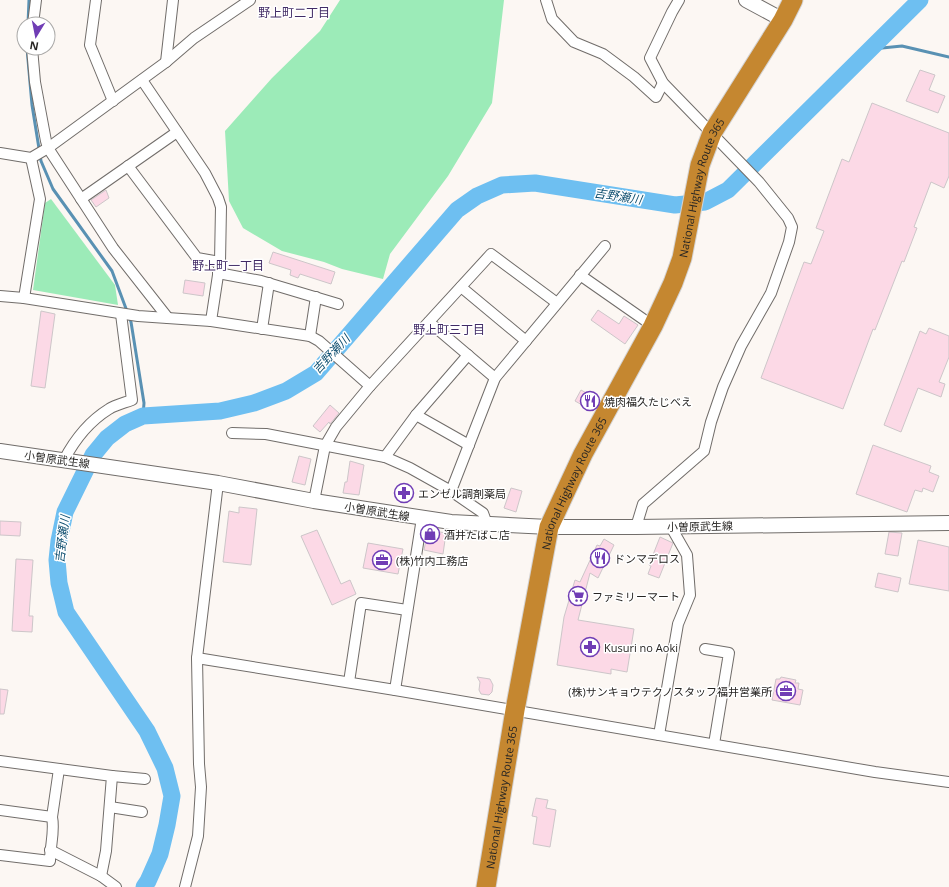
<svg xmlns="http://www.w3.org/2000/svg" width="949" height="887" viewBox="0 0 949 887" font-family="'Open Sans','Noto Sans JP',sans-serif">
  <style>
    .green { fill: #9cebb8 }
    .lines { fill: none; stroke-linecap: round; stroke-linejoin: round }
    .stream { stroke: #5991b3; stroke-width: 3 }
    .river { stroke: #6ebff1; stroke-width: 17 }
    .building { fill: #fcd9e6; stroke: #cdc6c9 }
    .street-casing { stroke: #716d6a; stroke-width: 12 }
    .secondary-casing { stroke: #716d6a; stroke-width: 16 }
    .highway-casing { stroke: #d4d3d3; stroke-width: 21 }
    .street { stroke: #fff; stroke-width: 10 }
    .secondary { stroke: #fff; stroke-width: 14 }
    .highway { stroke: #c58730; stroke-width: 19 }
    .labels { text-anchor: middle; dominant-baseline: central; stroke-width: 3; stroke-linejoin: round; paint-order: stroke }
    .street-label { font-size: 11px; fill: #272523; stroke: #fff }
    .poi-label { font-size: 11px; fill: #272523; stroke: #fff; text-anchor: start }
    .neighbourhood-label { font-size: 12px; fill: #412b66; stroke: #fff }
    .water-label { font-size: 12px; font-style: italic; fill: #0f4f70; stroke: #fff }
  </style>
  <rect width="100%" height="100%" fill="#fcf7f3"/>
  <!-- green -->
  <g class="green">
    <polygon points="340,0 504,0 492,103 448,176 390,254 383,279 342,269 324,262 282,251 243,228 229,201 225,131 272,78 320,31"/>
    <polygon points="51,199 115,285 118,305 33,290 45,203"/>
  </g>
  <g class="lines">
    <!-- stream -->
    <g class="stream">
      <polyline points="28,24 29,0"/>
      <polyline points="27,48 32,105 41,161 53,189 112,271 131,322 144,403 143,416"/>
      <polyline points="870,50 882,48 902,46 949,57"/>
    </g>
    <!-- river -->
    <polyline class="river" points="144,887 148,881 160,854 167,825 172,796 165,768 147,731 66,612 59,583 57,560 59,541 65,512 93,455 107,438 125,424 143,416 220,411 254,403 286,391 316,373 457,210 477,196 502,185 535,183 675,205 705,202 728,190 920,0"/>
  </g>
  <!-- building -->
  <g class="building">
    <polygon points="920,70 935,75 929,90 945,96 938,113 906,101"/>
    <polygon points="872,103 949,133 949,176 944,188 931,182 914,227 917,228 904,262 902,261 875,330 873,329 843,409 761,378 804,262 811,264 824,231 816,228 842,159 849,162"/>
    <polygon points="106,190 109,198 96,207 91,200"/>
    <polygon points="273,252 335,272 331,284 300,274 298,278 290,275 291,270 269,263"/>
    <polygon points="185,280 205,283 203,296 183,293"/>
    <polygon points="598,310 619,324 624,316 638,325 625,344 591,320"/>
    <polygon points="41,311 55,314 45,388 31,386"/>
    <polygon points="929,328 949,336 949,357 939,382 945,384 941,397 918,388 901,432 884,425 920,331 926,334"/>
    <polygon points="581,390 599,400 593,411 575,401"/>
    <polygon points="330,405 339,413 330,424 329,422 320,432 313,426"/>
    <polygon points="873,445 931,466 929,472 939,476 933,492 923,488 922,492 915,490 907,512 856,494"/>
    <polygon points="299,456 311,459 305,485 292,482"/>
    <polygon points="350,461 364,465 359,495 343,493 345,482 347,482"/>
    <polygon points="511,488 522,491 516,512 504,508"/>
    <polygon points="239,507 257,509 251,565 223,562 229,511 239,513"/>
    <polygon points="0,521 21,522 20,536 0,535"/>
    <polygon points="317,530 341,584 350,580 356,594 332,605 301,536"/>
    <polygon points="428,530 446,533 443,554 424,550"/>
    <polygon points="889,532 902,533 898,556 885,554"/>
    <polygon points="660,537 673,543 659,578 648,574 651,566 649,565"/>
    <polygon points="604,539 614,545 598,578 590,573 578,620 634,629 627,672 611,669 611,674 557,665 564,617 575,580 580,582 597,545 600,546"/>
    <polygon points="918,540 949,547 949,591 909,584"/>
    <polygon points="368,543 403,549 398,574 363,568"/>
    <polygon points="16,559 33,560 29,616 33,616 32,632 12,631"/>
    <polygon points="878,573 901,578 898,592 875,587"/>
    <polygon points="477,677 490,679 493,685 492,692 489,695 481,694 479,690 480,682"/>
    <polygon points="781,677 796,680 795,683 799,683 798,689 803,690 800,705 772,700 776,679 780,679"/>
    <polygon points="0,689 8,690 4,714 0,714"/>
    <polygon points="536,798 548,800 546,808 556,810 550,847 533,844 537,817 532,816"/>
  </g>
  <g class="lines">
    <defs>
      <g id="street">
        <polyline points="96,0 90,45 113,101"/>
        <polyline points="546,0 552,19 574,42 603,54 634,77 656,97 663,83"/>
        <polyline points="33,24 36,0"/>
        <polyline points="32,48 35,82 46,141 48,148 113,248 168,318"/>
        <polyline points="166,62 173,0"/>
        <polyline points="142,80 205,173 218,198 221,207 220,262 211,321"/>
        <polyline points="0,153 31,158 48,148 166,62 194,38 250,0"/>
        <polyline points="128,166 197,258 220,262"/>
        <polyline points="81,199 177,132"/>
        <polyline points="218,273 261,281 338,304"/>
        <polyline points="580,275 653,326"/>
        <polyline points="461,287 526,341"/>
        <polyline points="0,296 24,298 138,316 211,321 310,336 319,341 370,386"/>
        <polyline points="24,298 40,199 31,158"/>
        <polyline points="429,322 495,378"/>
        <polyline points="262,329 269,283"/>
        <polyline points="310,336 316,297"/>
        <polyline points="416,415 469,445"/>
        <polyline points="232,433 266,434 385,457 410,468 451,491"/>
        <polyline points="385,457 416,415 468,355"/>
        <path d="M 64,460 C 75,439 88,422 109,409 C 115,405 124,403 132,400 L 121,314"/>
        <polyline points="314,501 325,446 336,427 370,386 491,254 557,303"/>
        <polyline points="487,524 483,513 451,491 495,378 605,246"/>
        <polyline points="636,527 643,504 704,451 711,422 723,387 741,346 771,293 789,242 792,227 788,218 759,182 663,83 650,58 672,12 679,0"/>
        <polyline points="705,649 729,653 714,744"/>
        <polyline points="197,658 395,690 875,772 949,782"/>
        <polyline points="349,682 361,603 407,610"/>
        <polyline points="395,690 422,518"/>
        <polyline points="659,735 678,624 690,595 687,555 671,527"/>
        <polyline points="0,761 112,776 106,851 101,876"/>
        <polyline points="112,776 145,779"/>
        <polyline points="110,807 142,812"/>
        <polyline points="0,810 52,817"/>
        <polyline points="50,850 101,876 116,887"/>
        <path d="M 0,855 L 50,861 C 50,846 55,831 52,817 L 59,769"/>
        <polyline points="185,887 198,836 201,787 199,764 197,658 218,483"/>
      </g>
      <g id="secondary">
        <polyline points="746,0 783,20"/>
        <polyline points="0,451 218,483 314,501 451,522 549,527 636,527 949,523"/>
      </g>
      <g id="highway">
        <path id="s1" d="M 486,887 L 515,710 L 549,527 L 583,454 L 653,326 L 673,283 L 682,258 L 700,165 L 712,133 L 783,20 L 793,0"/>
      </g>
    </defs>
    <!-- street casing -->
    <use href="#street" class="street-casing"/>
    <!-- secondary casing -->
    <use href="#secondary" class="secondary-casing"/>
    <!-- highway casing -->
    <use href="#highway" class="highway-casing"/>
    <!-- street -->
    <use href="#street" class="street"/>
    <!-- secondary -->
    <use href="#secondary" class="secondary"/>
    <!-- highway -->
    <use href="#highway" class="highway"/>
  </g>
  <!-- icons -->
  <defs>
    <symbol id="restaurant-ring" viewBox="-11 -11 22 22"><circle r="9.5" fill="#fff" stroke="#703db5" stroke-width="1.5"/><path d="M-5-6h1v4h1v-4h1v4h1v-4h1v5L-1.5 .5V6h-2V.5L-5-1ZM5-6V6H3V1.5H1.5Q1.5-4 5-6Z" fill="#703db5"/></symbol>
    <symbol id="pharmacy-ring" viewBox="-11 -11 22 22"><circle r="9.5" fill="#fff" stroke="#703db5" stroke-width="1.5"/><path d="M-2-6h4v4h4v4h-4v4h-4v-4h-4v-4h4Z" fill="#703db5"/></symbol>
    <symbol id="shop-ring" viewBox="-11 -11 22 22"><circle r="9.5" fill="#fff" stroke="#703db5" stroke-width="1.5"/><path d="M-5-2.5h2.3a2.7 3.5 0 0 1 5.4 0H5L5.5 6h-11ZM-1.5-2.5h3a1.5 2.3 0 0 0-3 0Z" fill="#703db5"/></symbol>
    <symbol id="office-ring" viewBox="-11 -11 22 22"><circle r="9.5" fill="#fff" stroke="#703db5" stroke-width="1.5"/><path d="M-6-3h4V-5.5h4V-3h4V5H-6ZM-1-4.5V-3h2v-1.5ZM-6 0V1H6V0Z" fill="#703db5"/></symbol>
    <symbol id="supermarket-ring" viewBox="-11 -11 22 22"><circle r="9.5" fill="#fff" stroke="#703db5" stroke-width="1.5"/><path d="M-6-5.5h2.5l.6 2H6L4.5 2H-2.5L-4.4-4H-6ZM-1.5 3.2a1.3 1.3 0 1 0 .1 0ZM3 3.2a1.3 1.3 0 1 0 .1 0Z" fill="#703db5"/></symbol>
  </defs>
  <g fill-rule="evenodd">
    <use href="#restaurant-ring" x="579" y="390" width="22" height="22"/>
    <use href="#pharmacy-ring" x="393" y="482" width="22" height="22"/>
    <use href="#shop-ring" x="419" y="523" width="22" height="22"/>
    <use href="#restaurant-ring" x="589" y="547" width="22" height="22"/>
    <use href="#office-ring" x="371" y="549" width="22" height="22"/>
    <use href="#supermarket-ring" x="567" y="585" width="22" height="22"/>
    <use href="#pharmacy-ring" x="579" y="636" width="22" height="22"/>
    <use href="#office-ring" x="775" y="680" width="22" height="22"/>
  </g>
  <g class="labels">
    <!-- street labels -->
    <g class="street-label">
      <text stroke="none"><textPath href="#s1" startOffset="739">National Highway Route 365</textPath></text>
      <text transform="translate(57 459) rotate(8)">小曽原武生線</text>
      <text stroke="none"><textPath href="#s1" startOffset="415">National Highway Route 365</textPath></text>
      <text transform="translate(377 511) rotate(9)">小曽原武生線</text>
      <text transform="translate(700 526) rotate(-1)">小曽原武生線</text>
      <text stroke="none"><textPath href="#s1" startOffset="91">National Highway Route 365</textPath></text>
    </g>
    <!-- poi labels -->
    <g class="poi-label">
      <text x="604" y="401">焼肉福久たじべえ</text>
      <text x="418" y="493">エンゼル調剤薬局</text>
      <text x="444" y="534">酒井たばこ店</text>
      <text x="614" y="558">ドンマデロス</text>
      <text x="396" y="560">(株)竹内工務店</text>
      <text x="592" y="596">ファミリーマート</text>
      <text x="604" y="647">Kusuri no Aoki</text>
      <text x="772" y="691" text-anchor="end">(株)サンキョウテクノスタッフ福井営業所</text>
    </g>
    <!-- neighbourhood labels -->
    <g class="neighbourhood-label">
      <text x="294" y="12">野上町二丁目</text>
      <text x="228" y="265">野上町一丁目</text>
      <text x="449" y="329">野上町三丁目</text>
    </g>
    <!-- water labels -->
    <g class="water-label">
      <text transform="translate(618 196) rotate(9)">吉野瀬川</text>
      <text transform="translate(331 354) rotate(-47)">吉野瀬川</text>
      <text transform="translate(62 539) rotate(-83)">吉野瀬川</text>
    </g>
  </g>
  <!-- north arrow -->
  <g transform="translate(36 36) rotate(190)"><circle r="19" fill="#ffffff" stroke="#a9a8a7"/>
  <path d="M0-3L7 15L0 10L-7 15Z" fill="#703db5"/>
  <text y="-6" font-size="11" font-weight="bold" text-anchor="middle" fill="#272523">N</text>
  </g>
</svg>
